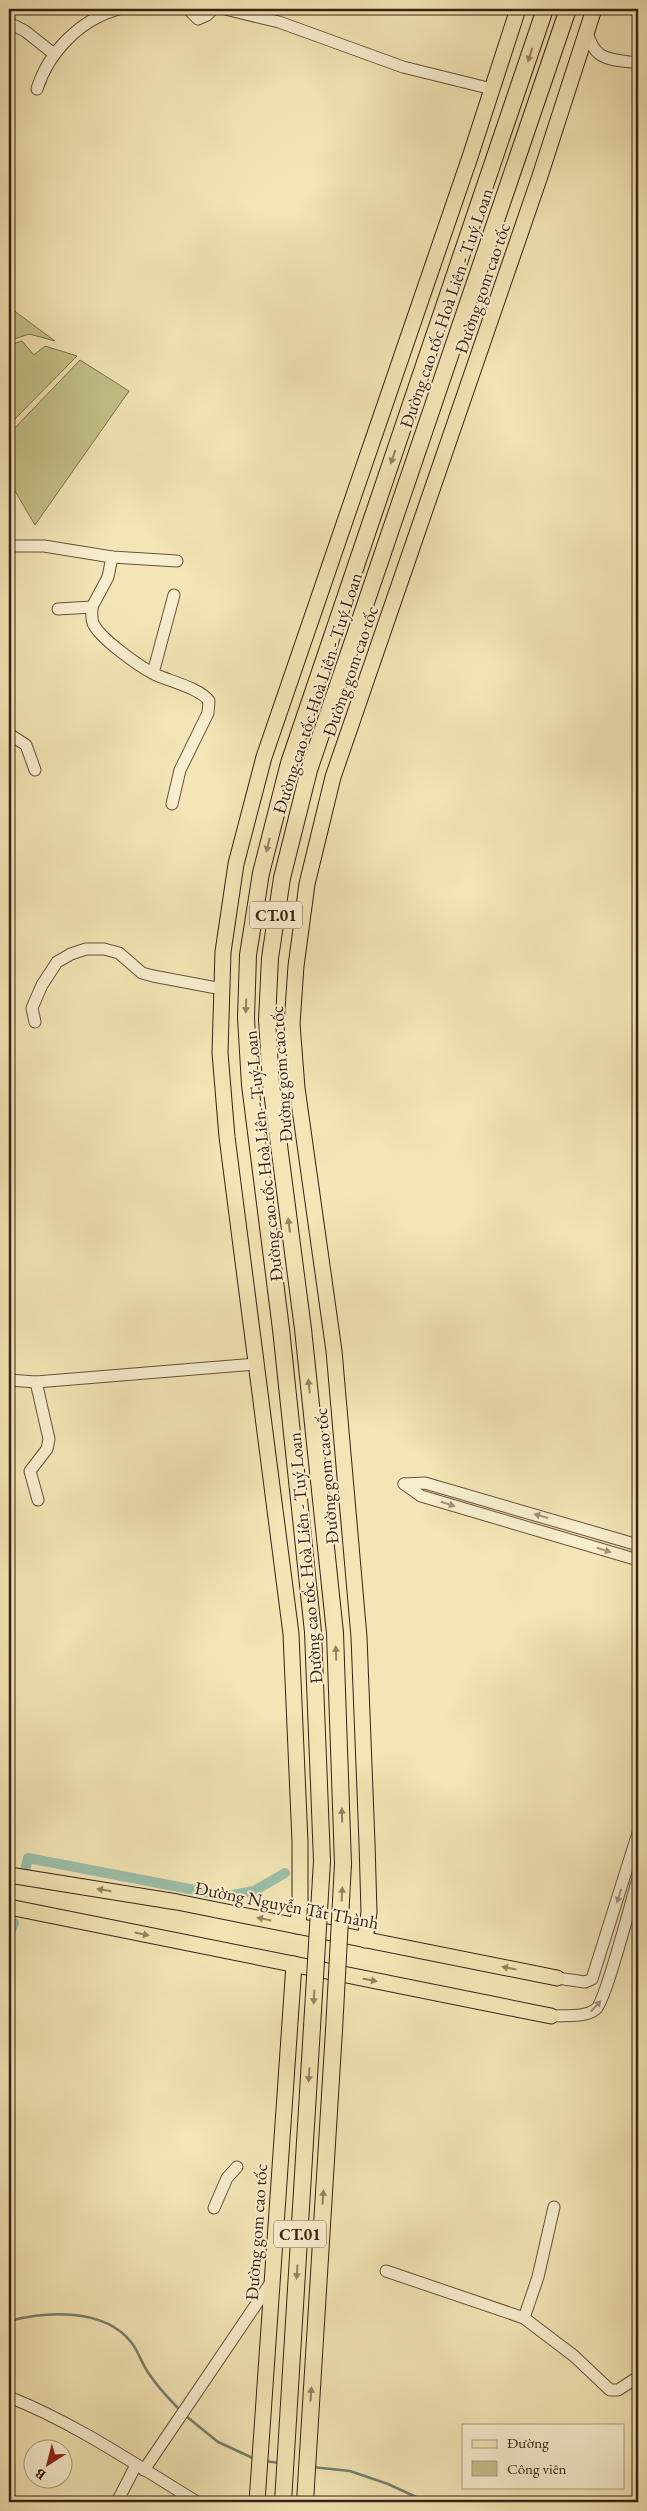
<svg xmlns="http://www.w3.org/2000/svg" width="647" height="2511" viewBox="0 0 647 2511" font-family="'EB Garamond',serif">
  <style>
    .green { fill: #c3c288; stroke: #7d714e }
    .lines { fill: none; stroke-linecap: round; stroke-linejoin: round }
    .stream { stroke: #747f6e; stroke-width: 2.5 }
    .canal { stroke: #9cbfaa; stroke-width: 10 }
    .minor-casing { stroke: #66513c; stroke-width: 13 }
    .major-casing { stroke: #372014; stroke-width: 17 }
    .highway-casing { stroke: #372014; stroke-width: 18 }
    .minor { stroke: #f7eecf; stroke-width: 11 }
    .major { stroke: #f3e5b5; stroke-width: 15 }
    .highway { stroke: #f3e5b5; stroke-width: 16 }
    .highway-bridge-casing { stroke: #372014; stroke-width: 18; stroke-linecap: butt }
    .highway-bridge { stroke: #f3e5b5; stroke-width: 16 }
    .oneway { fill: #958264 }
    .oneway2 { fill: #a1917b }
    .labels { text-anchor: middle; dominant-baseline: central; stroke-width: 4; stroke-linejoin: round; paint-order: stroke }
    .shield { fill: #f7eecf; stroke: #715e4c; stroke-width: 1 }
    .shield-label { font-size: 16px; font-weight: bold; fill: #372014 }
    .street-label { font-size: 18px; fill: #372014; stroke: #f7eecf }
  </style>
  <rect width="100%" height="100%" fill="#f3e5b5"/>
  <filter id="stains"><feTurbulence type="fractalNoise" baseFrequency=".004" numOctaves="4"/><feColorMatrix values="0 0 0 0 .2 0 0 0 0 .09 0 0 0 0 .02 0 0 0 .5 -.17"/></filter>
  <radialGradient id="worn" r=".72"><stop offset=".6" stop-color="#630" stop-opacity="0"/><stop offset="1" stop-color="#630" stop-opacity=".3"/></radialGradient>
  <!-- green -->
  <g class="green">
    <polygon points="9,307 55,341 29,334 9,341"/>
    <polygon points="22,341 34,355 45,346 77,356 9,425 9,345"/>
    <polygon points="80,360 129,391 35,525 9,481 9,434"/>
  </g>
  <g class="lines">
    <!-- stream -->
    <g class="stream">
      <path d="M 9,2321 C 47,2311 104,2308 131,2342 C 137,2349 141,2361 146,2369 C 155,2384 168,2398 180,2410"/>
      <polyline points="186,2416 218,2442 255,2459"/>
      <polyline points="265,2461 279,2463"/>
      <polyline points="312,2467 350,2471 388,2484 427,2502"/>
    </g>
    <!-- canal -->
    <g class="canal">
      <polyline points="26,1867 28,1858 226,1896 254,1891 285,1873"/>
      <polyline points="9,1935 14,1923"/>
    </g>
    <defs>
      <g id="minor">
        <polyline points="188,9 198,19 207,15 213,9"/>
        <polyline points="225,9 279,22 403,67 492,89"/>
        <polyline points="9,23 25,31 54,54"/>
        <path d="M 587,31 C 594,62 611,59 638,63"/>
        <path d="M 37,89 C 49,51 81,19 119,9"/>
        <polyline points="9,543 13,546 44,546 112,557 177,561"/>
        <polyline points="92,607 108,577 112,557"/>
        <path d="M 58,609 L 92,607 C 92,613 91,618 93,623 C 99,638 139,666 154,674 C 169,681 200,688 209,701 L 208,713 L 180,770 L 172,804"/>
        <polyline points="153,673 174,595"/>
        <polyline points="9,734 26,745 35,770"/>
        <polyline points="35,1022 32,1008 42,985 57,962 71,954 86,949 104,949 119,953 142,973 153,976 222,989"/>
        <polyline points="9,1380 36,1382 256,1364"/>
        <polyline points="36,1382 49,1439 47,1449 30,1471 38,1500"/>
        <polyline points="404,1484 421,1496 638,1560"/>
        <polyline points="404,1484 425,1483 638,1545"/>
        <polyline points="557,1978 585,1982 592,1979 638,1833"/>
        <path d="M 551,2016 C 565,2015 585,2018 596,2009 C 606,2000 632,1898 638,1879"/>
        <polyline points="214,2208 227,2178 237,2167"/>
        <polyline points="386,2271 524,2318 574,2356 610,2390 618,2390 638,2377"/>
        <polyline points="524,2318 538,2277 554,2207"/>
        <path d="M 9,2397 C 75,2423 136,2465 197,2502"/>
        <polyline points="144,2470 272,2281"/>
        <polyline points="117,2502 136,2465"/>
      </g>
      <g id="major">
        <polyline points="9,1875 177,1902 557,1978"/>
        <polyline points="9,1907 551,2016"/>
        <polyline points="298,1926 300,1901 300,1842 291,1634 227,1137 220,1053 223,952 236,864 264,757 470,157 518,9"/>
        <polyline points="365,1940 369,1912 367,1843 359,1637 334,1351 297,1088 292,1024 296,966 307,884 333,777 539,179 594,9"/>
        <polyline points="257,2502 294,1964"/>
      </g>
      <g id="highway">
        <polyline points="322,1861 313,1632 281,1329 250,1085 246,1018 248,955 261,873 289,763 545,9"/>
        <polyline points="343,1864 335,1633 303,1329 271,1084 267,1020 270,958 282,878 309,770 568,9"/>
        <polyline points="283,2502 312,2027"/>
        <polyline points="305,2502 334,2030"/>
      </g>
    </defs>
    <!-- minor casing -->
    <use href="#minor" class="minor-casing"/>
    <!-- major casing -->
    <use href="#major" class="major-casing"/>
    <!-- highway casing -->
    <use href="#highway" class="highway-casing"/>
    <!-- minor -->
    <use href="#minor" class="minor"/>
    <!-- major -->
    <use href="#major" class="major"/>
    <!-- highway -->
    <use href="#highway" class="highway"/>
    <defs>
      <g id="highway-bridge">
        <polyline points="312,2027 322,1861"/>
        <polyline points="334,2030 343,1864"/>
      </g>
    </defs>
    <!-- highway-bridge casing -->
    <use href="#highway-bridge" class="highway-bridge-casing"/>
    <!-- highway-bridge -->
    <use href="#highway-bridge" class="highway-bridge"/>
  </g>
  <!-- one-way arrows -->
  <defs><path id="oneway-solid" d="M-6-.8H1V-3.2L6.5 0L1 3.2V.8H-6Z" transform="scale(1.25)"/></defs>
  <g class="oneway">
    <use href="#oneway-solid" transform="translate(530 55) rotate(108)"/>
    <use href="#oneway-solid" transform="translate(393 457) rotate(109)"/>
    <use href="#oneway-solid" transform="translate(268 845) rotate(104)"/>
    <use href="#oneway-solid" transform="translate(246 1006) rotate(92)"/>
    <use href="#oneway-solid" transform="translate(289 1225) rotate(-97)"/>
    <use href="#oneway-solid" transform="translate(309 1386) rotate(-96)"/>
    <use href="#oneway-solid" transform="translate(336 1653) rotate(-92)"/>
    <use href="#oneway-solid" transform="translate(342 1815) rotate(-92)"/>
    <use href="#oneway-solid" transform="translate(104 1890) rotate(-171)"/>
    <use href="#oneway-solid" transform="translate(342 1894) rotate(-87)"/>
    <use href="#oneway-solid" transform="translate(264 1919) rotate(-169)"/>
    <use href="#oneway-solid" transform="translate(142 1934) rotate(12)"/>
    <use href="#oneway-solid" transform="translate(509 1968) rotate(-169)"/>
    <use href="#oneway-solid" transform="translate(370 1980) rotate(11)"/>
    <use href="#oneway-solid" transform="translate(314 1997) rotate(93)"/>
    <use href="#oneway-solid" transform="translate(309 2075) rotate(94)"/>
    <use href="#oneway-solid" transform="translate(323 2197) rotate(-86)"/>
    <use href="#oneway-solid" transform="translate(297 2272) rotate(94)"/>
    <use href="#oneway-solid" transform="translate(311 2394) rotate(-86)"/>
  </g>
  <g class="oneway2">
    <use href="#oneway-solid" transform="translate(448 1504) rotate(17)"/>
    <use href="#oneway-solid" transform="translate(541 1516) rotate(-164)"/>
    <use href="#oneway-solid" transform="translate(604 1550) rotate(17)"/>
    <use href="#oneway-solid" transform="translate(619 1896) rotate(107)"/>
    <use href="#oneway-solid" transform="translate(596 2006) rotate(-47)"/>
  </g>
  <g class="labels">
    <!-- shield labels -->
    <g class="shield">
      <rect x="250" y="901.5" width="52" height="27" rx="4"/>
      <rect x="274" y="2220.5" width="52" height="27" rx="4"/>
    </g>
    <g class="shield-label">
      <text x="276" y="915">CT.01</text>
      <text x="300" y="2234">CT.01</text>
    </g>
    <!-- street labels -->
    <g class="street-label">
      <text transform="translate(482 288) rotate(-71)">Đường gom cao tốc</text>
      <text transform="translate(446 308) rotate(-71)">Đường cao tốc Hoà Liên - Tuý Loan</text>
      <text transform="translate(350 671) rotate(-71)">Đường gom cao tốc</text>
      <text transform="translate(317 693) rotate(-72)">Đường cao tốc Hoà Liên - Tuý Loan</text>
      <text transform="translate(281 1074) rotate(-94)">Đường gom cao tốc</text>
      <text transform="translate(263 1156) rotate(-96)">Đường cao tốc Hoà Liên - Tuý Loan</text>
      <text transform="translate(326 1476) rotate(-95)">Đường gom cao tốc</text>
      <text transform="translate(305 1558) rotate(-95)">Đường cao tốc Hoà Liên - Tuý Loan</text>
      <text transform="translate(287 1905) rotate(11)">Đường Nguyễn Tất Thành</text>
      <text transform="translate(256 2232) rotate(-86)">Đường gom cao tốc</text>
    </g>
  </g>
  <!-- margin -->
  <rect width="647" height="2511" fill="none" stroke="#f3e5b5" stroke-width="30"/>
  <rect x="10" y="10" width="627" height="2491" fill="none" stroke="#372014" stroke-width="2.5"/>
  <rect x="15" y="15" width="617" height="2481" fill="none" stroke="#372014"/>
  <!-- legend -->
  <rect x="462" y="2424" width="162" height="65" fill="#f7eecf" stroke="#aa9c84"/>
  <rect x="472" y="2440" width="25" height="8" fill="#f3e5b5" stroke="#aa9c84"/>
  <text x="507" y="2448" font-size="15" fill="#372014">Đường</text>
  <rect x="472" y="2461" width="25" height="15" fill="#c3c288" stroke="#aa9c84"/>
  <text x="507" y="2474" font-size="15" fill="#372014">Công viên</text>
  <!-- north arrow -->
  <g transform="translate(48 2464) rotate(216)"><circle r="24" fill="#f7eecf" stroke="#aa9c84"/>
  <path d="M0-4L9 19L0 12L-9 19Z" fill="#8f2418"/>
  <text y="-8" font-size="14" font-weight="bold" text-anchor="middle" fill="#372014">B</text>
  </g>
  <rect width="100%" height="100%" filter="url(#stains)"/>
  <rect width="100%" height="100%" fill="url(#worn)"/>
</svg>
